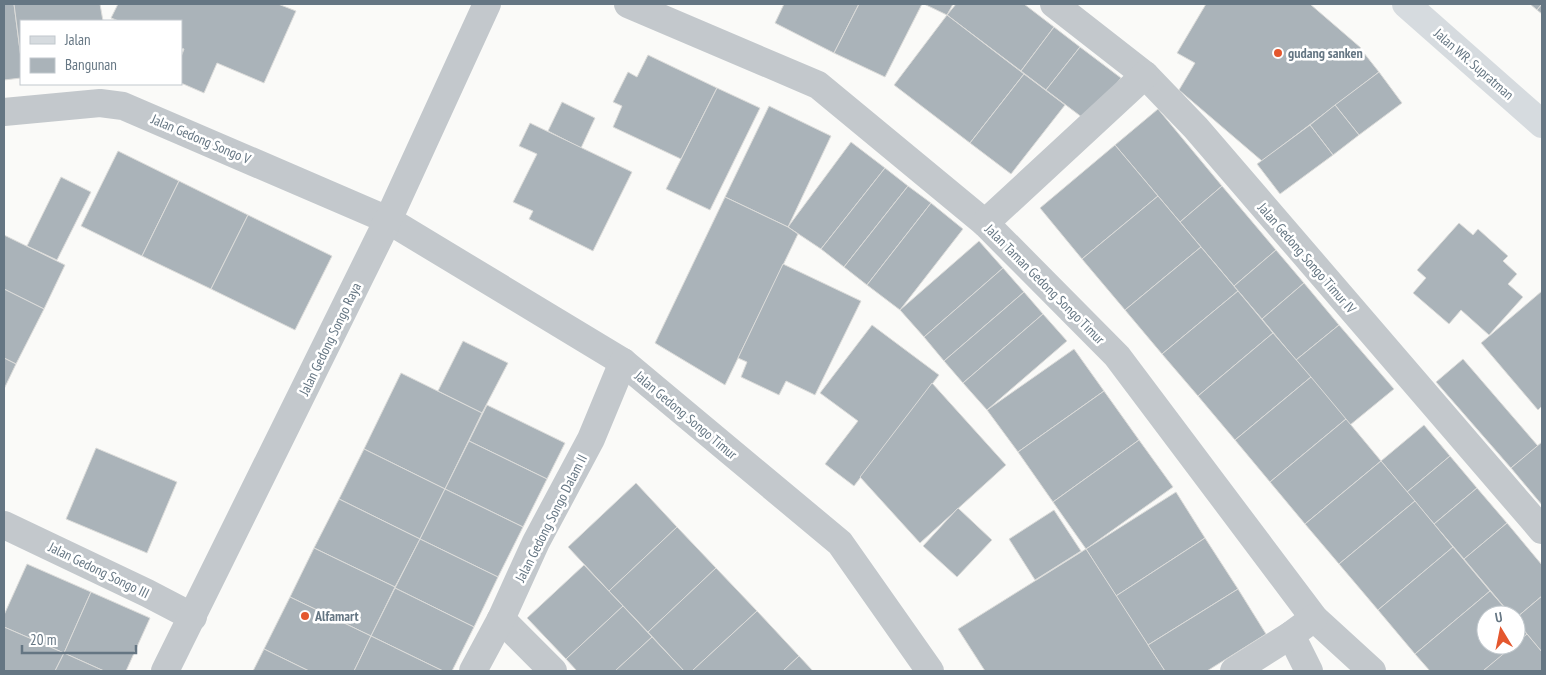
<svg xmlns="http://www.w3.org/2000/svg" width="1546" height="675" viewBox="0 0 1546 675" font-family="'PT Sans Narrow',sans-serif">
  <style>
    .building { fill: #aab3b9; stroke: #dcdcda }
    .lines { fill: none; stroke-linecap: round; stroke-linejoin: round }
    .street { stroke: #c3c8cc; stroke-width: 28 }
    .secondary { stroke: #d6dbdf; stroke-width: 28 }
    .poi-dot { fill: #e4572e; stroke: #fff; stroke-width: 2 }
    .labels { text-anchor: middle; dominant-baseline: central; stroke-width: 5; stroke-linejoin: round; paint-order: stroke }
    .poi-label { font-size: 14px; font-weight: bold; fill: #657683; stroke: #fff; text-anchor: start }
    .street-label { font-size: 14px; fill: #657683; stroke: #fff }
  </style>
  <rect width="100%" height="100%" fill="#fafaf8"/>
  <!-- building -->
  <g class="building">
    <polygon points="4,4 14,4 21,58 21,78 4,80"/>
    <polygon points="14,4 100,4 103,21 21,21 21,58"/>
    <polygon points="118,4 278,4 296,11 264,83 217,63 204,93 181,83 181,57 184,49 181,48 181,21 119,21 111,18"/>
    <polygon points="784,4 859,4 834,53 775,23"/>
    <polygon points="859,4 922,4 885,77 834,53"/>
    <polygon points="924,4 953,4 947,15"/>
    <polygon points="956,4 1024,4 1054,27 1021,71 947,15"/>
    <polygon points="1206,4 1310,4 1361,48 1360,48 1379,72 1262,161 1179,90 1195,63 1177,53"/>
    <polygon points="1530,4 1542,4 1537,10"/>
    <polygon points="1542,4 1542,14 1537,10"/>
    <polygon points="947,15 1024,74 970,143 894,85"/>
    <polygon points="1054,27 1080,47 1046,90 1021,71"/>
    <polygon points="1080,47 1121,78 1087,121 1046,90"/>
    <polygon points="648,55 717,88 681,159 613,127 622,106 613,102 628,72 637,77"/>
    <polygon points="1379,72 1402,103 1359,135 1335,105"/>
    <polygon points="1024,74 1065,105 1011,174 970,143"/>
    <polygon points="717,88 760,108 710,210 666,189"/>
    <polygon points="562,102 595,118 581,148 548,131"/>
    <polygon points="1335,105 1359,135 1333,155 1310,125"/>
    <polygon points="769,106 831,136 788,227 725,197"/>
    <polygon points="1158,109 1222,186 1180,222 1115,145"/>
    <polygon points="530,123 632,172 593,251 529,219 533,211 513,202 537,154 519,146"/>
    <polygon points="1310,125 1333,155 1280,194 1257,164"/>
    <polygon points="851,142 885,168 821,249 788,227"/>
    <polygon points="1115,145 1158,196 1082,259 1040,208"/>
    <polygon points="118,151 179,181 142,256 81,226"/>
    <polygon points="885,168 908,186 844,267 821,249"/>
    <polygon points="61,177 91,192 57,260 27,246"/>
    <polygon points="179,181 248,215 211,289 142,256"/>
    <polygon points="908,186 931,203 867,285 844,267"/>
    <polygon points="1222,186 1276,250 1234,286 1180,222"/>
    <polygon points="1158,196 1201,247 1125,310 1082,259"/>
    <polygon points="725,197 788,227 798,234 725,385 655,343"/>
    <polygon points="931,203 963,229 900,310 867,285"/>
    <polygon points="248,215 332,256 295,330 211,289"/>
    <polygon points="1459,223 1473,235 1478,229 1508,256 1503,261 1517,274 1508,284 1523,297 1489,335 1461,310 1449,324 1413,293 1426,278 1417,270"/>
    <polygon points="4,235 65,265 44,309 4,289"/>
    <polygon points="979,241 1003,268 924,337 900,310"/>
    <polygon points="1201,247 1238,291 1162,354 1125,310"/>
    <polygon points="1276,250 1304,283 1262,319 1234,286"/>
    <polygon points="783,264 861,301 815,395 786,381 779,395 741,377 747,362 738,358"/>
    <polygon points="1003,268 1024,292 944,361 924,337"/>
    <polygon points="1304,283 1339,325 1296,360 1262,319"/>
    <polygon points="4,289 44,309 16,364 4,358"/>
    <polygon points="1238,291 1273,333 1198,396 1162,354"/>
    <polygon points="1542,291 1542,406 1538,410 1481,343"/>
    <polygon points="1024,292 1043,314 963,383 944,361"/>
    <polygon points="1043,314 1067,341 987,410 963,383"/>
    <polygon points="872,325 939,375 854,486 825,464 858,421 820,393"/>
    <polygon points="1339,325 1394,389 1350,425 1296,360"/>
    <polygon points="1273,333 1311,377 1235,440 1198,396"/>
    <polygon points="463,341 508,363 482,413 438,391"/>
    <polygon points="1074,349 1104,391 1018,452 987,410"/>
    <polygon points="4,358 16,364 4,389"/>
    <polygon points="1463,359 1538,446 1511,468 1436,382"/>
    <polygon points="401,373 482,413 445,489 364,449"/>
    <polygon points="1311,377 1346,419 1270,482 1235,440"/>
    <polygon points="932,383 1006,465 920,543 860,477"/>
    <polygon points="1104,391 1139,440 1053,502 1018,452"/>
    <polygon points="487,405 565,443 547,479 469,441"/>
    <polygon points="1346,419 1381,461 1305,524 1270,482"/>
    <polygon points="1424,425 1450,456 1407,492 1381,461"/>
    <polygon points="1139,440 1173,487 1086,549 1053,502"/>
    <polygon points="469,441 547,479 523,527 445,489"/>
    <polygon points="1542,442 1542,505 1511,468"/>
    <polygon points="96,448 177,482 147,553 66,519"/>
    <polygon points="364,449 445,489 420,539 339,499"/>
    <polygon points="1450,456 1477,488 1434,524 1407,492"/>
    <polygon points="1381,461 1415,501 1339,564 1305,524"/>
    <polygon points="636,483 677,527 609,591 568,547"/>
    <polygon points="1477,488 1507,523 1464,559 1434,524"/>
    <polygon points="445,489 523,527 498,577 420,539"/>
    <polygon points="1176,492 1205,538 1116,596 1086,549"/>
    <polygon points="339,499 420,539 395,587 314,548"/>
    <polygon points="1415,501 1453,547 1378,610 1339,564"/>
    <polygon points="958,508 992,540 957,577 923,546"/>
    <polygon points="1054,510 1081,551 1035,580 1009,539"/>
    <polygon points="1507,523 1542,565 1542,596 1516,618 1516,615 1511,615 1464,559"/>
    <polygon points="677,527 716,568 648,632 609,591"/>
    <polygon points="1205,538 1238,589 1148,645 1116,596"/>
    <polygon points="420,539 498,577 474,627 395,588"/>
    <polygon points="1453,547 1490,591 1415,654 1378,610"/>
    <polygon points="314,548 395,587 371,636 290,597"/>
    <polygon points="1086,549 1165,671 985,671 958,629"/>
    <polygon points="27,564 91,592 64,653 4,627 4,615"/>
    <polygon points="584,565 623,606 566,659 527,618"/>
    <polygon points="716,568 757,611 692,671 684,671 648,632"/>
    <polygon points="395,588 474,627 452,671 443,671 371,636"/>
    <polygon points="1238,589 1266,634 1207,671 1165,671 1148,645"/>
    <polygon points="1490,591 1511,615 1486,615 1486,645 1515,645 1483,671 1430,671 1415,654"/>
    <polygon points="91,592 150,618 126,671 104,671 64,653"/>
    <polygon points="1542,596 1542,652 1516,621 1516,618"/>
    <polygon points="290,597 371,636 354,671 309,671 264,649"/>
    <polygon points="623,606 652,637 615,671 577,671 566,659"/>
    <polygon points="757,611 799,656 783,671 692,671"/>
    <polygon points="1516,621 1527,634 1516,644"/>
    <polygon points="4,627 64,653 55,671 4,671"/>
    <polygon points="1527,634 1542,652 1542,671 1483,671"/>
    <polygon points="371,636 443,671 354,671"/>
    <polygon points="652,637 684,671 615,671"/>
    <polygon points="264,649 309,671 253,671"/>
    <polygon points="64,653 104,671 55,671"/>
    <polygon points="799,656 813,671 783,671"/>
  </g>
  <g class="lines">
    <!-- street -->
    <g class="street">
      <polyline points="628,4 818,85 985,223 1117,356 1314,618 1372,671"/>
      <polyline points="1054,4 1145,75 1196,128 1542,530"/>
      <polyline points="4,112 100,103 123,106 388,220 623,362 840,543 930,671"/>
      <polyline points="985,223 1145,75"/>
      <polyline points="4,525 147,593 193,617"/>
      <polyline points="501,619 553,671"/>
      <polyline points="1291,635 1309,671"/>
      <polyline points="165,671 388,220 487,4"/>
      <polyline points="473,671 501,619 536,542 591,439 623,362"/>
      <polyline points="1234,671 1291,635 1314,618"/>
    </g>
    <!-- secondary -->
    <polyline class="secondary" points="1406,4 1542,124"/>
  </g>
  <!-- markers -->
  <g class="poi-dot">
    <circle cx="1278" cy="53" r="5"/>
    <circle cx="305" cy="616" r="5"/>
  </g>
  <g class="labels">
    <!-- poi labels -->
    <g class="poi-label">
      <text x="1288" y="53">gudang sanken</text>
      <text x="315" y="616">Alfamart</text>
    </g>
    <!-- street labels -->
    <g class="street-label">
      <text transform="translate(1474 64) rotate(41)">Jalan WR. Supratman</text>
      <text transform="translate(201 139) rotate(23)">Jalan Gedong Songo V</text>
      <text transform="translate(1307 258) rotate(49)">Jalan Gedong Songo Timur IV</text>
      <text transform="translate(1045 284) rotate(45)">Jalan Taman Gedong Songo Timur</text>
      <text transform="translate(330 339) rotate(-64)">Jalan Gedong Songo Raya</text>
      <text transform="translate(686 415) rotate(40)">Jalan Gedong Songo Timur</text>
      <text transform="translate(551 518) rotate(-63)">Jalan Gedong Songo Dalam II</text>
      <text transform="translate(99 570) rotate(26)">Jalan Gedong Songo III</text>
    </g>
  </g>
  <!-- border -->
  <rect width="1546" height="675" fill="none" stroke="#657683" stroke-width="10"/>
  <!-- legend -->
  <rect x="20" y="20" width="162" height="65" fill="#ffffff" stroke="#c1c8cd"/>
  <rect x="30" y="36" width="25" height="8" fill="#d6dbdf" stroke="#c1c8cd"/>
  <text x="65" y="45" font-size="15" fill="#657683">Jalan</text>
  <rect x="30" y="58" width="25" height="15" fill="#aab3b9" stroke="#c1c8cd"/>
  <text x="65" y="70" font-size="15" fill="#657683">Bangunan</text>
  <!-- north arrow -->
  <g transform="translate(1501 630) rotate(350)"><circle r="24" fill="#ffffff" stroke="#c1c8cd"/>
  <path d="M0-4L9 19L0 12L-9 19Z" fill="#e4572e"/>
  <text y="-8" font-size="14" font-weight="bold" text-anchor="middle" fill="#657683">U</text>
  </g>
  <!-- scale -->
  <path d="M22 645v8h114v-8" fill="none" stroke="#657683" stroke-width="2.5"/>
  <text x="30" y="645" font-size="15" fill="#657683" stroke="#ffffff" stroke-width="4" paint-order="stroke">20 m</text>
</svg>
